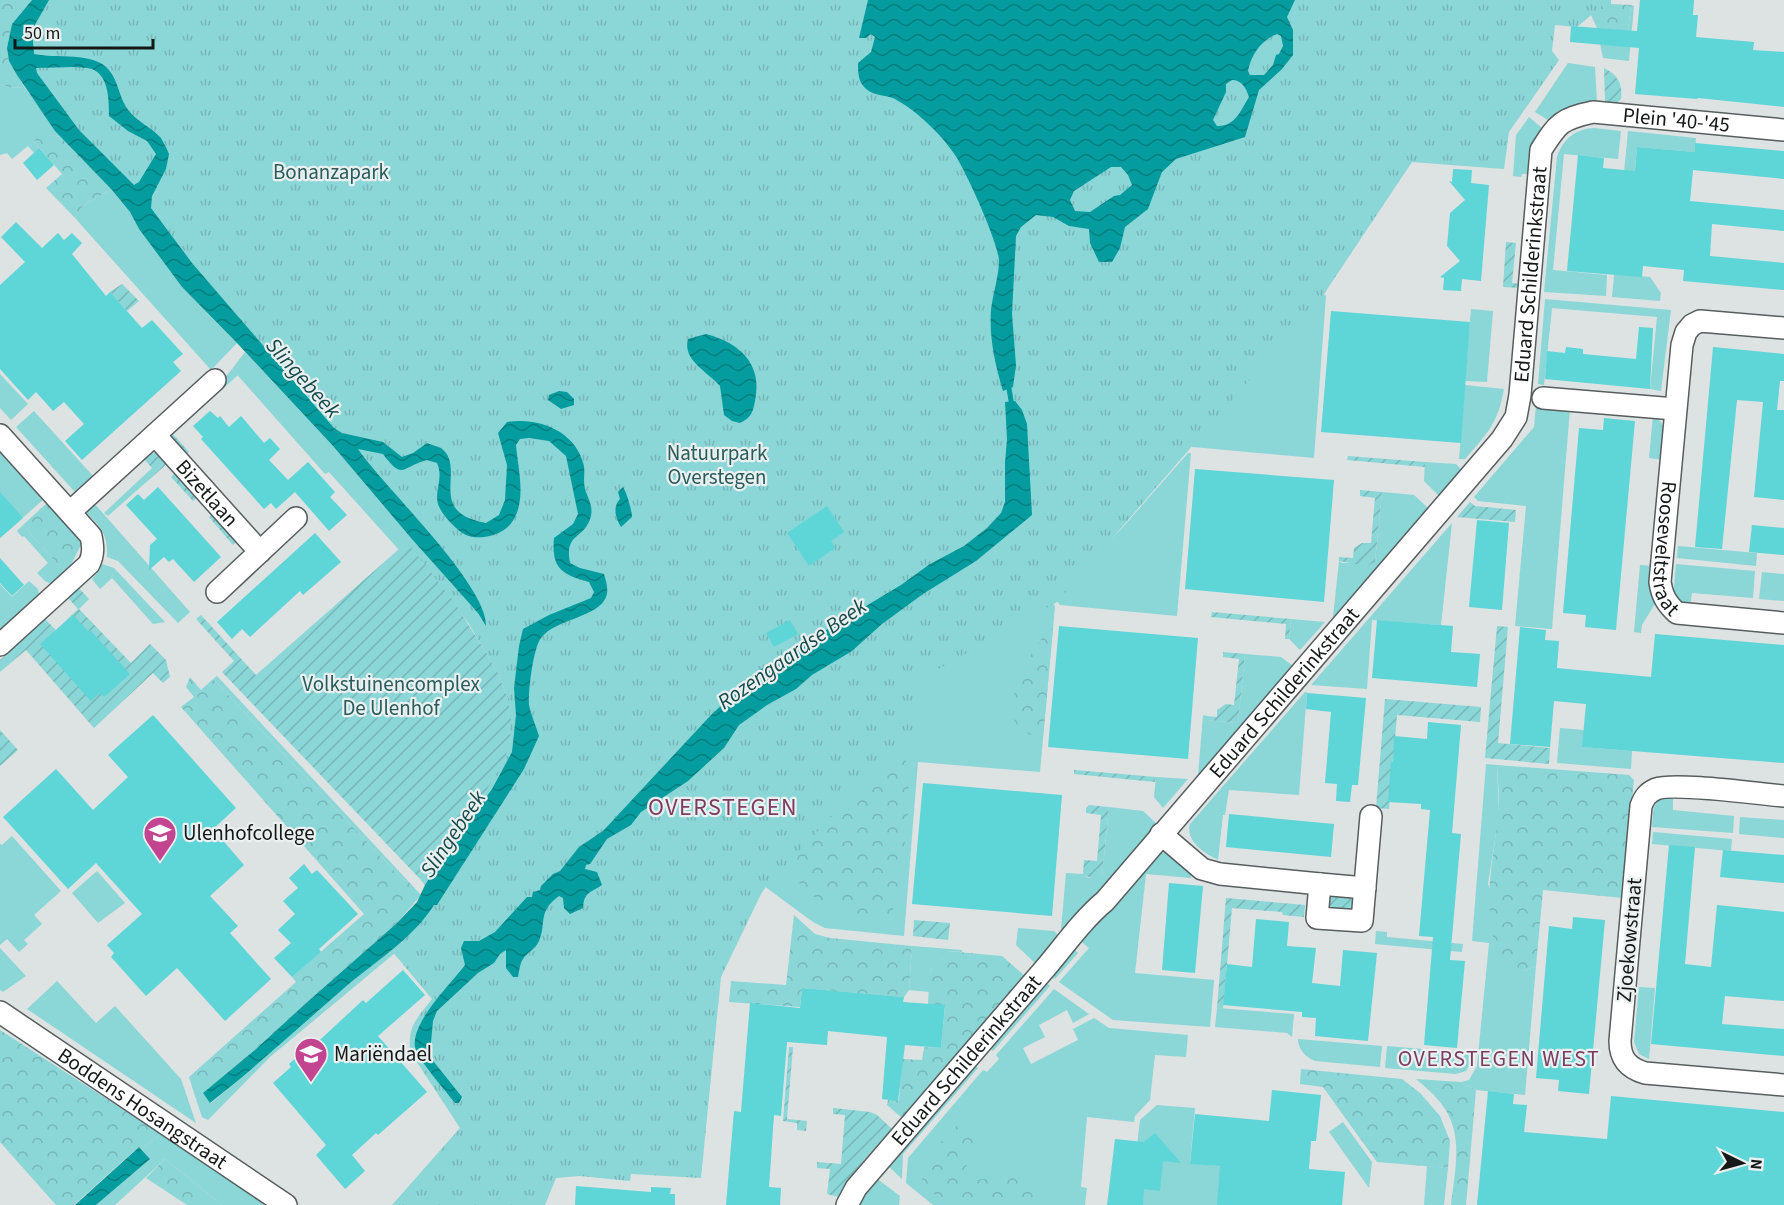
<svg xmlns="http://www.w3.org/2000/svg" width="1784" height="1205" viewBox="0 0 1784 1205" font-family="'Source Sans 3',sans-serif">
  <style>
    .grass { fill: #8bd6d7 }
    .forest { fill: url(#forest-crowns) }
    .park { fill: url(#park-tufts) }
    .garden { fill: url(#garden-furrows) }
    .water { fill: url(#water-waves); fill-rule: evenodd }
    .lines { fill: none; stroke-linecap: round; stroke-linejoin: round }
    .stream { stroke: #049c9e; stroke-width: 5 }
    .building { fill: #5ed5d7 }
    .minor-casing { stroke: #585d5d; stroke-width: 24 }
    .minor { stroke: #fff; stroke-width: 21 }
    .labels { text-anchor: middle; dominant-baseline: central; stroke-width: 4.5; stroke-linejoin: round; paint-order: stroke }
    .street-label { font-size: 21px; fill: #161818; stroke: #eaf0ef }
    .park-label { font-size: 21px; fill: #295c5d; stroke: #eaf0ef }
    .poi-label { font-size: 21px; fill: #161818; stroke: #eaf0ef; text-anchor: start }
    .water-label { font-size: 22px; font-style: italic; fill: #154a4b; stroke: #eaf0ef }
    .neighbourhood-label { font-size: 22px; letter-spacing: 1.5px; fill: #7c3c61; stroke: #eaf0ef }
    .quarter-label { font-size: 24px; letter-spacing: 1.5px; fill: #7c3c61; stroke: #eaf0ef }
  </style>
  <defs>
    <pattern id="forest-crowns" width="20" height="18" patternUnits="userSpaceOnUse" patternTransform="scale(1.5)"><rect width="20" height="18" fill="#8bd6d7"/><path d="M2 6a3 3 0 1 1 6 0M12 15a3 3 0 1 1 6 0" fill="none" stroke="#77b7b8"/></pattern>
    <pattern id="park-tufts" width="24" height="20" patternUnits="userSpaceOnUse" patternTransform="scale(1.5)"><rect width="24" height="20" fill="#8bd6d7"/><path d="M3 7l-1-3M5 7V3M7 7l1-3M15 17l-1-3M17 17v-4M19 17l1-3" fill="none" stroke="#77b7b8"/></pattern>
    <pattern id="garden-furrows" width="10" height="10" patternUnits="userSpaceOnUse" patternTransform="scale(1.5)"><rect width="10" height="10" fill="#8bd6d7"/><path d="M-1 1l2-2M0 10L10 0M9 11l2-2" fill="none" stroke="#77b7b8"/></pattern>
    <pattern id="water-waves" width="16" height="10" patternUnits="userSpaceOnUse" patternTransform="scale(1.5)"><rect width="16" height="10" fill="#049c9e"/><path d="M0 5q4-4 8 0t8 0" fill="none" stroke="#057e80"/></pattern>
  </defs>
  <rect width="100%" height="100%" fill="#dde2e2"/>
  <!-- grass -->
  <g class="grass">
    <polygon points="1631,5 1634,6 1629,61 1603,58 1597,28 1628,31"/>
    <path d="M 1568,63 L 1595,67 L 1597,102 C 1578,103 1562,108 1548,120 L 1535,112 Z"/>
    <polygon points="0,84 9,87 25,88 61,137 49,135 34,142 39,148 34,153 28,146 12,159 7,153 0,155"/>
    <path d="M 1529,117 L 1542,128 C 1533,143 1531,156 1529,174 L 1522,174 L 1521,177 L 1513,176 L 1516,135 Z"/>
    <path d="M 1594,128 L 1621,131 L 1618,159 L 1564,154 L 1553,270 L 1607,275 L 1606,296 L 1544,292 L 1557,157 C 1563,139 1575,129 1594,128 Z"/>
    <polygon points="1628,131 1696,138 1695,152 1637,147 1625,275 1650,277 1661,293 1660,301 1612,297"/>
    <path d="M 112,190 L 130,212 L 139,229 L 182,287 L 237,343 L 211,370 L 75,218 C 82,202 97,197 112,190 Z"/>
    <polygon points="1313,284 1326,296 1314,458 1193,447 1164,442"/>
    <polygon points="1545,299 1671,310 1661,391 1650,389 1657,317 1552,308 1544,385 1538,384"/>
    <polygon points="1471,309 1493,311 1487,382 1465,381"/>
    <polygon points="245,352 333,446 411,538 383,454 512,752 425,885 421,880 460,829 407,543 399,550 329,472 325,474 232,369"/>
    <polygon points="0,374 28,404 11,420 0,408"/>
    <path d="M 1465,385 L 1504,389 C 1498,423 1487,434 1465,459 L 1459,459 Z"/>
    <polygon points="1536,406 1570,409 1552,629 1515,626 1526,506 1478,501 1474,497 1534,427"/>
    <polygon points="34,411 93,476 75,492 16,427"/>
    <path d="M 1653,415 C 1670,425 1664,442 1663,460 L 1649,458 Z"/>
    <polygon points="0,449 45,498 0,538"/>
    <polygon points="1188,453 1191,453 1177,616 1060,605 1054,598 1123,527"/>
    <polygon points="1425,462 1456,464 1463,471 1440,497 1424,481"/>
    <polygon points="1382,492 1414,495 1429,509 1334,618 1333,617 1339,561 1342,563 1375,562"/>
    <path d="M 93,502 L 190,612 L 178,623 L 118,561 L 107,557 C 108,532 100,527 84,510 Z"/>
    <polygon points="1452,523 1441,625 1372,620 1367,689 1311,685"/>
    <polygon points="23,525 66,574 53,585 45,581 37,573 48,563 24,536 22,537 17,531"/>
    <polygon points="1678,546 1757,553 1756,566 1677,558"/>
    <polygon points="102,564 114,568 165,622 153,624 112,578 100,589 92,579 99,571"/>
    <polygon points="1676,564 1755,571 1753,598 1692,593 1690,607 1673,598"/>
    <polygon points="1640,565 1653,566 1656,602 1642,625 1641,633 1634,632"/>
    <polygon points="1762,572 1784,574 1784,601 1759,599"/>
    <polygon points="29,581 38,589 39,597 0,632 0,584 12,597"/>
    <polygon points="1051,602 1055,606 1040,772 918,762 904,936 825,928 813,922 741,869 620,831"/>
    <polygon points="1291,619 1325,622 1300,650 1289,639"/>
    <polygon points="1245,654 1281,657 1293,666 1198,776 1203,715 1207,716 1207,720 1238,723"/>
    <polygon points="217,676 409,882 402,879 213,679"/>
    <path d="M 1305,692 L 1307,692 L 1299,795 L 1229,790 L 1225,815 L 1223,815 L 1218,860 C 1205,854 1185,841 1190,824 Z"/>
    <polygon points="1560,728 1584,730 1583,747 1632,751 1631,769 1557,763"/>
    <polygon points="1486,764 1497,765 1499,814 1488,884 1523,971 1536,966 1525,1095 1476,1090 1461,1082 1469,1080 1477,1066 1489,943 1472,941"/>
    <polygon points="1156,777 1188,779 1163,808 1154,797"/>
    <path d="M 1673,796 L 1673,810 L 1734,816 L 1733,833 L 1652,827 C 1654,807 1651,799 1673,796 Z"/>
    <polygon points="1109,807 1143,811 1157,824 1067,933 1061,929 1066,873 1083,874 1088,878 1102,876"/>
    <polygon points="1740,817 1784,820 1784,838 1739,834"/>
    <polygon points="1653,832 1732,839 1731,851 1652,844"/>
    <polygon points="12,836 61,891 34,915 42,924 24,940 28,944 19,952 7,939 0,945 0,844 2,845"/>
    <polygon points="1168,852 1192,870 1191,878 1146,874 1135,973 1214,980 1210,1027 1113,1020 1059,982 1089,948 1078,939 1097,916 1102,919 1154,857 1160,853"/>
    <polygon points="97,871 125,903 98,923 72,893"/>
    <polygon points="1018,928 1054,931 1061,938 1036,964 1016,945"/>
    <polygon points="1376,931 1387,932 1387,937 1463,944 1462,952 1375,944"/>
    <path d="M 419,933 L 270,1057 L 208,1120 L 202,1117 L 196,1099 L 203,1093 L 211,1103 C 281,1047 342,979 419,933 Z"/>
    <polygon points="912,946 962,950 962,952 947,951 931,969 929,992 909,990"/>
    <polygon points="1071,946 1078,953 1055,979 1050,975"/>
    <polygon points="0,948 26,976 3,992 0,990"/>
    <polygon points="57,981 96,1023 115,1006 181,1079 196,1123 27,1009"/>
    <polygon points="1046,982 1050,986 993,1051 988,1047"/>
    <polygon points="1639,987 1655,988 1649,1059 1639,1054 1634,1042"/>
    <polygon points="1054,989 1089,1014 1073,1023 1067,1010 1039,1025 1045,1037 1023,1048 1031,1064 1078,1040 1073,1029 1094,1018 1109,1028 1188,1035 1186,1057 1155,1055 1150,1100 1135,1116 1134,1122 1087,1117 1081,1187 1087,1188 1085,1205 933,1205 906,1183 908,1158 983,1070 987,1072 999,1059 996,1055"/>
    <polygon points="1217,1008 1294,1014 1292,1037 1287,1033 1215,1027"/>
    <path d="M 1298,1039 L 1382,1046 L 1380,1067 L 1315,1061 C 1305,1057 1298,1049 1298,1039 Z"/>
    <polygon points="1387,1046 1470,1053 1469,1066 1466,1071 1456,1074 1385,1068"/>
    <polygon points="974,1064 978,1068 903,1154 902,1179 887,1165"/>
    <polygon points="1157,1105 1195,1108 1190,1163 1237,1168 1226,1205 1143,1205 1137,1146 1140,1120"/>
    <polygon points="1343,1122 1372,1162 1369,1188 1329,1132"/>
    <polygon points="161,1134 268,1205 222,1205 165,1159 115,1205 96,1205 150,1159 141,1149"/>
    <polygon points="1427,1166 1448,1168 1444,1205 1424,1205"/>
    <polygon points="876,1178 900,1196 899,1205 856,1205"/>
  </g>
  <!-- forest -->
  <g class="forest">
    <polygon points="0,0 32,0 12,24 7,48 9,61 25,88 9,87 0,84"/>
    <polygon points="1576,0 1611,0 1611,4 1631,5 1628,31 1597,28 1591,15"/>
    <path d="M 49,135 L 61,137 L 112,190 C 97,197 82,202 75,218 L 46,188 L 62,174 L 34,142 L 38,136 Z"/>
    <polygon points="48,502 79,536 82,543 66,574 23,525"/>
    <path d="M 1053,628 L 1043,737 C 1025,737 1016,726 1008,710 C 1019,682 1028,647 1053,628 Z"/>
    <polygon points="190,677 201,690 213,679 402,879 409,882 421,895 397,923 305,1004 256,1049 196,1099 189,1077 296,982 292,977 364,914 181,707 194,697 186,687"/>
    <path d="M 898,760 L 906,760 C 914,808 902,865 892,913 L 879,922 L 806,894 L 784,857 L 824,823 L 839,815 L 882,768 Z"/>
    <path d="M 1497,765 L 1629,775 L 1634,780 L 1623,898 L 1543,890 L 1536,966 L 1523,971 L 1508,969 C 1476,923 1493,867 1498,816 C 1500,800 1498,782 1497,765 Z"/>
    <polygon points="794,915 815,934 830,938 912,946 909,990 904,997 802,988 800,1007 729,1002 731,981 786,985"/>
    <path d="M 947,951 L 1002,956 L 1025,976 L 902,1118 L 887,1105 L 888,1100 L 899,1100 L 902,1059 L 922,1060 L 924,1047 L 941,1048 L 945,1006 L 928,1004 C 930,984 926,959 947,951 Z"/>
    <polygon points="0,1030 161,1134 141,1149 139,1147 135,1150 74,1205 56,1205 0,1142"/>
    <polygon points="1301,1069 1402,1079 1420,1093 1440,1116 1450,1141 1448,1168 1377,1162 1323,1087 1300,1084"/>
    <path d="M 1416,1079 L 1461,1082 L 1476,1090 L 1466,1205 L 1451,1205 C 1455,1170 1465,1132 1440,1102 C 1433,1093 1424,1086 1416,1079 Z"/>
    <polygon points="956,1126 969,1131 975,1144 964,1172 976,1180 1015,1175 1050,1197 1057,1205 951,1205 933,1193 920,1177 928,1156"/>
    <polygon points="165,1159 222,1205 187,1205 146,1178"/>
  </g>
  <!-- park -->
  <path class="park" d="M 41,0 L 1603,0 L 1603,5 L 1577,27 L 1555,25 L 1552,51 L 1559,60 L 1509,132 L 1504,169 L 1412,162 L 1324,294 L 1057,602 L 912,684 L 915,728 L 767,885 L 761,894 L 721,977 L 701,1178 L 631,1174 L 630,1181 L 580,1176 L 556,1178 L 545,1205 L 392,1205 L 460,1128 L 411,1053 C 406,1028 417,1018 432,999 L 391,950 L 434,888 L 425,885 L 421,880 L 482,797 L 508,699 L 499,675 L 469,624 L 407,542 L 411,538 L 28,78 L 19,39 Z"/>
  <!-- garden -->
  <g class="garden">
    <path d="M 1604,68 C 1618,75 1623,84 1621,99 L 1616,104 L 1605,103 Z"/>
    <polygon points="1506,242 1516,243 1512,283 1520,284 1520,288 1503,287"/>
    <polygon points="122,284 139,301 127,311 110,292"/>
    <polygon points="232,369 238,375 173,434 189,452 184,457 167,433 221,382"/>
    <polygon points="154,453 160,454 169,462 108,516 104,513 152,468 143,458 147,454"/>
    <polygon points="1348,456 1425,462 1425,467 1347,460"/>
    <polygon points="177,471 199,496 193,501 171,477"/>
    <polygon points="1360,490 1382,492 1375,562 1367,566 1339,561 1339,557 1353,558 1354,548 1362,543 1371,543 1375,498 1360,496"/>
    <polygon points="1470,502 1475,506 1516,510 1515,522 1457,517"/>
    <polygon points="214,512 238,540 233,545 209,517"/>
    <polygon points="407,542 454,602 485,651 499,675 508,699 511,720 510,743 503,763 482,797 421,880 222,672 234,661 196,619 201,615 256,675"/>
    <polygon points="77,586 89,599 79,609 131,663 150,644 166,660 170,677 163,683 153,673 94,728 26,650 0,672 0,660 45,619 56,630 78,609 69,599 68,591"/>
    <polygon points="1212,612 1291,619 1289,639 1285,639 1286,624 1211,617"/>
    <polygon points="1497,626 1508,627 1498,743 1550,748 1549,764 1485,758"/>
    <polygon points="1223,652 1245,654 1238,723 1207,720 1207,716 1217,717 1217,710 1226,704 1234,705 1239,659 1223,657"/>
    <polygon points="1385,699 1481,707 1480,722 1397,715 1389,809 1376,808"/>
    <polygon points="0,730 18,750 0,766"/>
    <polygon points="1074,770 1075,770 1156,777 1155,782 1074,774"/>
    <path d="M 1089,805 L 1109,807 L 1102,876 C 1094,879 1090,879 1083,874 L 1084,860 L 1097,861 L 1101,815 L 1086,813 L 1086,808 Z"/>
    <polygon points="1330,895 1348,895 1353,901 1350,910 1347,912 1331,910 1327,904"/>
    <polygon points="1226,898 1305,905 1304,917 1283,915 1282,912 1232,908 1223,1009 1217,1008"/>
    <polygon points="914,920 950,923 948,940 913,936"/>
    <polygon points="789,1047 793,1047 787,1119 807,1121 806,1131 797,1130 797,1123 783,1121"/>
    <path d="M 833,1108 L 870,1112 L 877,1115 L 892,1129 C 873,1151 851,1171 838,1197 L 827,1194 L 830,1169 L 817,1168 L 817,1162 L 841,1164 L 845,1115 L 833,1114 Z"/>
  </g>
  <!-- water -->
  <g class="water">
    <path d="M 32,0 L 49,0 L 32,30 L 34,54 C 55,59 94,51 109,70 C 119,82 119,99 129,111 C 138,122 152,128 161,138 C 164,143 167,149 169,154 L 166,169 L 152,196 L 151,208 L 192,263 L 334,428 L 342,433 L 383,442 L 402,457 L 413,453 L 427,443 C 431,445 437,446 441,448 C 468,468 424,512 486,523 L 499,515 L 505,500 L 507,465 L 498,433 L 507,422 C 539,417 576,431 584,466 C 585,473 583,481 585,489 C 588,499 593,505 591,516 C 585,540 564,532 570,563 L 580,568 L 604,574 C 606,581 609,590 606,597 C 599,617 555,619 541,638 C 533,648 528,692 529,705 C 531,715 536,726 539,736 L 524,769 L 437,905 L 434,905 C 412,940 374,962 343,989 C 299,1027 256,1067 210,1103 L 203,1093 L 256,1049 L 305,1004 L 397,923 L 417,902 L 425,885 L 442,859 L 492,789 L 512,752 L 516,715 L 514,688 L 519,646 L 523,629 L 549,615 L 591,598 L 594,592 L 589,582 C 562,575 551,568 554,538 L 573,524 L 578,514 L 566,456 L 549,441 L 529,438 L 520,439 L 516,445 C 518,469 527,501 512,522 C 504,535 479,541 466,535 C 457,531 441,514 438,504 C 434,490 444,479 437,463 L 427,460 C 401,467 403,481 383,454 L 358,449 C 383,486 487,584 486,626 L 478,613 L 411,538 L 333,446 L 237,343 L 182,287 L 139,229 L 130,212 L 112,190 L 55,131 L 17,75 L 9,61 L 7,48 L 12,24 ZM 74,67 C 80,68 89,67 94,70 C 109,77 109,102 109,116 L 128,131 L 147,141 L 156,154 L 139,182 L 134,185 L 79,130 L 37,73 L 36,68 Z"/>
    <path d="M 868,0 L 1295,0 L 1287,17 L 1293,30 L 1293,55 L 1282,69 L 1259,90 L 1245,137 L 1176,159 L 1162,172 L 1148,209 L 1125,227 L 1120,248 L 1112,262 L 1099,262 L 1090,243 L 1089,229 L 1069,226 L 1053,217 L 1036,215 L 1021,227 L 1016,236 L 1012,314 L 1016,365 L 1013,387 L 1003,391 C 995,364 989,337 991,310 C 993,293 999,276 999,260 C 998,242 966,171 955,155 C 941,134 917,111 895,99 C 885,94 874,97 865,88 C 858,81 858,72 858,63 L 871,52 L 875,37 L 871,34 L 866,38 L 859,38 ZM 1277,34 L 1281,36 L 1283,46 L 1279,54 L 1276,55 L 1273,65 L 1264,75 L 1250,75 L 1248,71 C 1251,55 1261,40 1277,34 ZM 1232,80 C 1242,80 1246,88 1249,97 C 1241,110 1235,127 1217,126 L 1213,120 L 1226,92 L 1226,84 ZM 1111,167 L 1121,167 L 1128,175 L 1132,185 L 1120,195 L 1114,196 L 1090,212 L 1075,211 L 1070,200 L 1074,191 Z"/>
    <path d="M 706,334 C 740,343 763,364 755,401 C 753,412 751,418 740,423 L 732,421 L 724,415 L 720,386 C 708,372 682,360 688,339 Z"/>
    <polygon points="559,391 567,392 574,399 574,405 561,409 548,400 549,395"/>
    <path d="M 1015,401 L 1022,410 L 1027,424 L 1032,515 L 976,561 L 923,594 L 882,624 L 852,651 L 812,675 L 796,689 L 767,705 L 739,725 L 724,748 L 688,781 L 641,812 L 631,825 L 607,839 L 590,864 L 586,865 L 585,869 L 597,872 L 602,885 C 590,893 584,892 583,908 L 570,914 L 564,908 L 563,898 L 559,896 C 537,912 547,922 539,941 C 535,950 527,952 523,959 C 520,963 519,972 518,977 L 513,977 L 506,968 L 506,950 L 500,954 L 494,963 L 478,973 L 437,1011 L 433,1021 L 430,1053 L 434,1062 L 462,1097 L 459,1103 L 455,1103 C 446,1091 418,1060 415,1047 C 411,1022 451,984 465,965 L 461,948 L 464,941 L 479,941 L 495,932 L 527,897 L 532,897 L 533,892 L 540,890 L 541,886 L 553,874 L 560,871 L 579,847 L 603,831 L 711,715 L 758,671 L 901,585 L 930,564 L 964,546 L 987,528 L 1001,513 L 1005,502 L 1005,463 L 1007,439 L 1005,402 Z"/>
    <path d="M 623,487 C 626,491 632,510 632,517 L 621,527 C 616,519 612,507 620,499 L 618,492 Z"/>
    <polygon points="139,1147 150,1159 96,1205 75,1205"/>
  </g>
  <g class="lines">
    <!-- stream -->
    <polyline class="stream" points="1008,383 1012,406"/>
  </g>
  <!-- building -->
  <g class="building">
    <polygon points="1640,0 1694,0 1693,15 1698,15 1696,37 1754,42 1753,50 1784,52 1784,107 1698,98 1697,99 1635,94 1639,48 1570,42 1571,26 1637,31"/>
    <polygon points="1695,143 1784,151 1784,179 1693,170 1690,201 1784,210 1784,231 1712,224 1710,256 1784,263 1784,290 1683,281 1684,270 1643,266 1642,277 1567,271 1578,155 1604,158 1603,168 1635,171 1637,147 1695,152"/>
    <polygon points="39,148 54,165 37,180 23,163"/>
    <polygon points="1453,169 1472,170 1471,183 1489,185 1481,281 1462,279 1461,291 1443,290 1444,278 1440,277 1460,261 1447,246 1450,213 1465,200 1449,181 1452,182"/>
    <polygon points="16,222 42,248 58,233 64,240 72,233 82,243 72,254 106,296 110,292 142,328 152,320 183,354 173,362 181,371 82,460 65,441 84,424 64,402 53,411 36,392 28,400 0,369 0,285 25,262 1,237"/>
    <polygon points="1331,311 1470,322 1461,443 1321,432"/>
    <polygon points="1639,327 1653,328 1650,389 1545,379 1547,351 1565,353 1566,347 1583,349 1583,354 1636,359"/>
    <polygon points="1713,347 1784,354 1784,381 1780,381 1777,410 1784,410 1784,500 1754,497 1763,402 1737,400 1722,549 1695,547"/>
    <polygon points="210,411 218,418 220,416 229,427 241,416 264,443 270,438 280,449 269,460 288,480 308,462 335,492 330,497 347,515 329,531 295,492 276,509 271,503 264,509 201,439 203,437 193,426"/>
    <polygon points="1604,418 1635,421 1616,630 1585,627 1586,615 1563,613 1579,428 1603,430"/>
    <polygon points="1195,469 1334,480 1324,602 1185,589"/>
    <polygon points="158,487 221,557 194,582 173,559 169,562 164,557 149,570 150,545 157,539 126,505 138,494 144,500"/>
    <polygon points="0,492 23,518 0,538"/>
    <polygon points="827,506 844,532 831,541 835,548 809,566 787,533"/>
    <polygon points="1477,520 1509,523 1502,610 1469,607"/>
    <polygon points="1752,525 1784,528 1784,555 1749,552"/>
    <polygon points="315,533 341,562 303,595 300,591 250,637 242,629 232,639 217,622"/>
    <polygon points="0,558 24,585 12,596 0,583"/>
    <polygon points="73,615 88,631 90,630 130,674 104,697 100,693 91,701 40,644"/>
    <polygon points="790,620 798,634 774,647 766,633"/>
    <polygon points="1377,620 1453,626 1451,652 1480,654 1477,687 1372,678"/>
    <polygon points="1059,626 1198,638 1188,759 1048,747"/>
    <polygon points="1520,627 1546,630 1545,640 1559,641 1557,668 1651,677 1655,634 1784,645 1784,763 1582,747 1586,704 1554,701 1550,747 1510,744"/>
    <polygon points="1307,693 1366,698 1358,785 1352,785 1350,802 1336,801 1337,784 1325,783 1331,712 1306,709"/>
    <polygon points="153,715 236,808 213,829 244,865 210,896 238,926 230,933 271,979 225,1021 177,968 146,996 111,957 114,953 107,945 142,914 96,863 68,889 3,817 56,769 93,810 128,777 108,755"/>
    <polygon points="1428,722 1461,725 1452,833 1461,834 1450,960 1465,961 1457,1048 1424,1045 1433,937 1419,936 1430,810 1421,809 1421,804 1388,802 1391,762 1393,762 1394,736 1427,739"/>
    <polygon points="923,783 1062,795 1052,916 912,904"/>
    <polygon points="1229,814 1334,824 1331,857 1226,847"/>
    <polygon points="1669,845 1695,847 1685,964 1711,967 1717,905 1784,912 1784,1001 1725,996 1722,1024 1784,1029 1784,1056 1651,1044"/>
    <polygon points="1723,850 1784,855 1784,883 1720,877"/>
    <polygon points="304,864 312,874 317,870 358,914 319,949 321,952 292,977 274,958 291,943 278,930 295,914 283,901 298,888 289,878"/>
    <polygon points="1169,883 1203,886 1195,973 1162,970"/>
    <polygon points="1573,917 1605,920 1589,1094 1558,1091 1559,1080 1536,1078 1549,926 1572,929"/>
    <polygon points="1256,919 1289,922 1287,946 1316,948 1312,983 1340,986 1343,950 1377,953 1368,1041 1315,1036 1316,1018 1302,1017 1302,1012 1223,1005 1227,964 1252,967"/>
    <polygon points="403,970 425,995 378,1036 427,1092 378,1135 376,1133 352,1155 365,1171 345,1189 316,1155 326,1145 273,1083 291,1067 289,1064 307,1048 309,1050 363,1000 366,1003"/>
    <polygon points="802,988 904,997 903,1002 945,1005 941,1048 905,1045 898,1101 882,1099 887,1037 828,1031 827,1045 787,1042 781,1116 774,1115 769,1187 781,1188 780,1205 726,1205 734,1111 741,1112 750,1003 800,1008"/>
    <polygon points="1272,1090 1321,1095 1316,1141 1311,1141 1309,1169 1345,1172 1342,1205 1217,1205 1220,1166 1190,1164 1195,1114 1269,1121"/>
    <polygon points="1488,1091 1514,1094 1513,1104 1527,1105 1524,1132 1607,1139 1611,1096 1784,1112 1784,1205 1477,1205"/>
    <polygon points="1155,1133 1181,1163 1163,1161 1160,1191 1144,1189 1143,1205 1107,1205 1115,1139 1144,1142"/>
    <polygon points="576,1186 651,1192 651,1187 671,1188 670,1194 675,1194 675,1205 575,1205"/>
  </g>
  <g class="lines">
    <defs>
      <g id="minor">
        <path id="s1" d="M 1784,328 L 1700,321 L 1692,325 L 1686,332 L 1682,345 L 1660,582 C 1662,596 1667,604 1677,613 L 1784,623"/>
        <polyline points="1543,398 1675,409"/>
        <path d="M 0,435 L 91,536 C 93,546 94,554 89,564 L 0,645"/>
        <path id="s2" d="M 155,435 L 260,552"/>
        <polyline points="70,512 215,380"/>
        <polyline points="217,592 296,518"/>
        <path d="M 1784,796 C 1759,794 1675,782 1656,789 C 1647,793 1644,798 1641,806 L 1620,1041 C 1620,1059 1628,1068 1645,1073 L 1784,1085"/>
        <polyline points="1161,834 1202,869 1220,874 1320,884 1317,918 1362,921 1371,816"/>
        <polyline points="1320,884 1365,888"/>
        <path id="s3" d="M 0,1012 L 286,1205"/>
        <path id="s4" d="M 847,1205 L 856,1188 L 1042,972 C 1063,948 1080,922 1105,901 L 1502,439 L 1516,417 L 1520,395 L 1541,150 C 1558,123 1561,119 1593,112 L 1784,130"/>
      </g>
    </defs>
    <!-- minor casing -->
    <use href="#minor" class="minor-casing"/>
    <!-- minor -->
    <use href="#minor" class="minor"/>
  </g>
  <!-- icons -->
  <defs>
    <symbol id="school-pin" viewBox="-11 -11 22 30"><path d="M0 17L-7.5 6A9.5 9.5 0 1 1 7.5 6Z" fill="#c34592" stroke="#eaf0ef"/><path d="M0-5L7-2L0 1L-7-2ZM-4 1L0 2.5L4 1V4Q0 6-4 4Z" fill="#fff"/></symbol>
  </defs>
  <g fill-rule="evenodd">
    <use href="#school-pin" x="141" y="814" width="38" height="52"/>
    <use href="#school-pin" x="292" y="1035" width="38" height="52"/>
  </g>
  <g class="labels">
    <!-- street labels -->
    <g class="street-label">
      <text stroke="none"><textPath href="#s4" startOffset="1454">Plein '40-'45</textPath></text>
      <text stroke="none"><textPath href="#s4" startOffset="1178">Eduard Schilderinkstraat</textPath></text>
      <text stroke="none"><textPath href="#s2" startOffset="78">Bizetlaan</textPath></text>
      <text stroke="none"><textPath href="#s1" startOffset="321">Rooseveltstraat</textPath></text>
      <text stroke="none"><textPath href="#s4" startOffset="674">Eduard Schilderinkstraat</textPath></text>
      <text transform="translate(1629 940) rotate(-85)">Zjoekowstraat</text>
      <text stroke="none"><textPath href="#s4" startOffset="188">Eduard Schilderinkstraat</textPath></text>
      <text stroke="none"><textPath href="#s3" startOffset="172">Boddens Hosangstraat</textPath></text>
    </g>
    <!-- park labels -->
    <g class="park-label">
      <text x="331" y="172">Bonanzapark</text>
      <text x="717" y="453">Natuurpark<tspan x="717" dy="24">Overstegen</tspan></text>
      <text x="391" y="684">Volkstuinencomplex<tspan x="391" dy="24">De Ulenhof</tspan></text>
    </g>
    <!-- poi labels -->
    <g class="poi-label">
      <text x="183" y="833">Ulenhofcollege</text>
      <text x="334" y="1054">Mariëndael</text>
    </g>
    <!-- water labels -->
    <g class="water-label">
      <text transform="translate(303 378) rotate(48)">Slingebeek</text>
      <text transform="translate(792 654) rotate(-35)">Rozengaardse Beek</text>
      <text transform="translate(453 834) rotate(-56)">Slingebeek</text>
    </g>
    <!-- neighbourhood labels -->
    <g class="neighbourhood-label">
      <text x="1499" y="1059">OVERSTEGEN WEST</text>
    </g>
    <!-- quarter labels -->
    <g class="quarter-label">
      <text x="723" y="807">OVERSTEGEN</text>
    </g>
  </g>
  <!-- north arrow -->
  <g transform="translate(1742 1163) rotate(95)" stroke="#eaf0ef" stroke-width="4.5" paint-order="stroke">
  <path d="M0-4.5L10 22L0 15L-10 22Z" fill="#161818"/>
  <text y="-9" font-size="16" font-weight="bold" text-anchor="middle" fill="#161818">N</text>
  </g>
  <!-- scale -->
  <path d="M15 39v9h138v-9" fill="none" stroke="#161818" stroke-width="3"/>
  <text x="24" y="39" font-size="18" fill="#161818" stroke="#eaf0ef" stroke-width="4.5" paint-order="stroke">50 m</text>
</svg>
